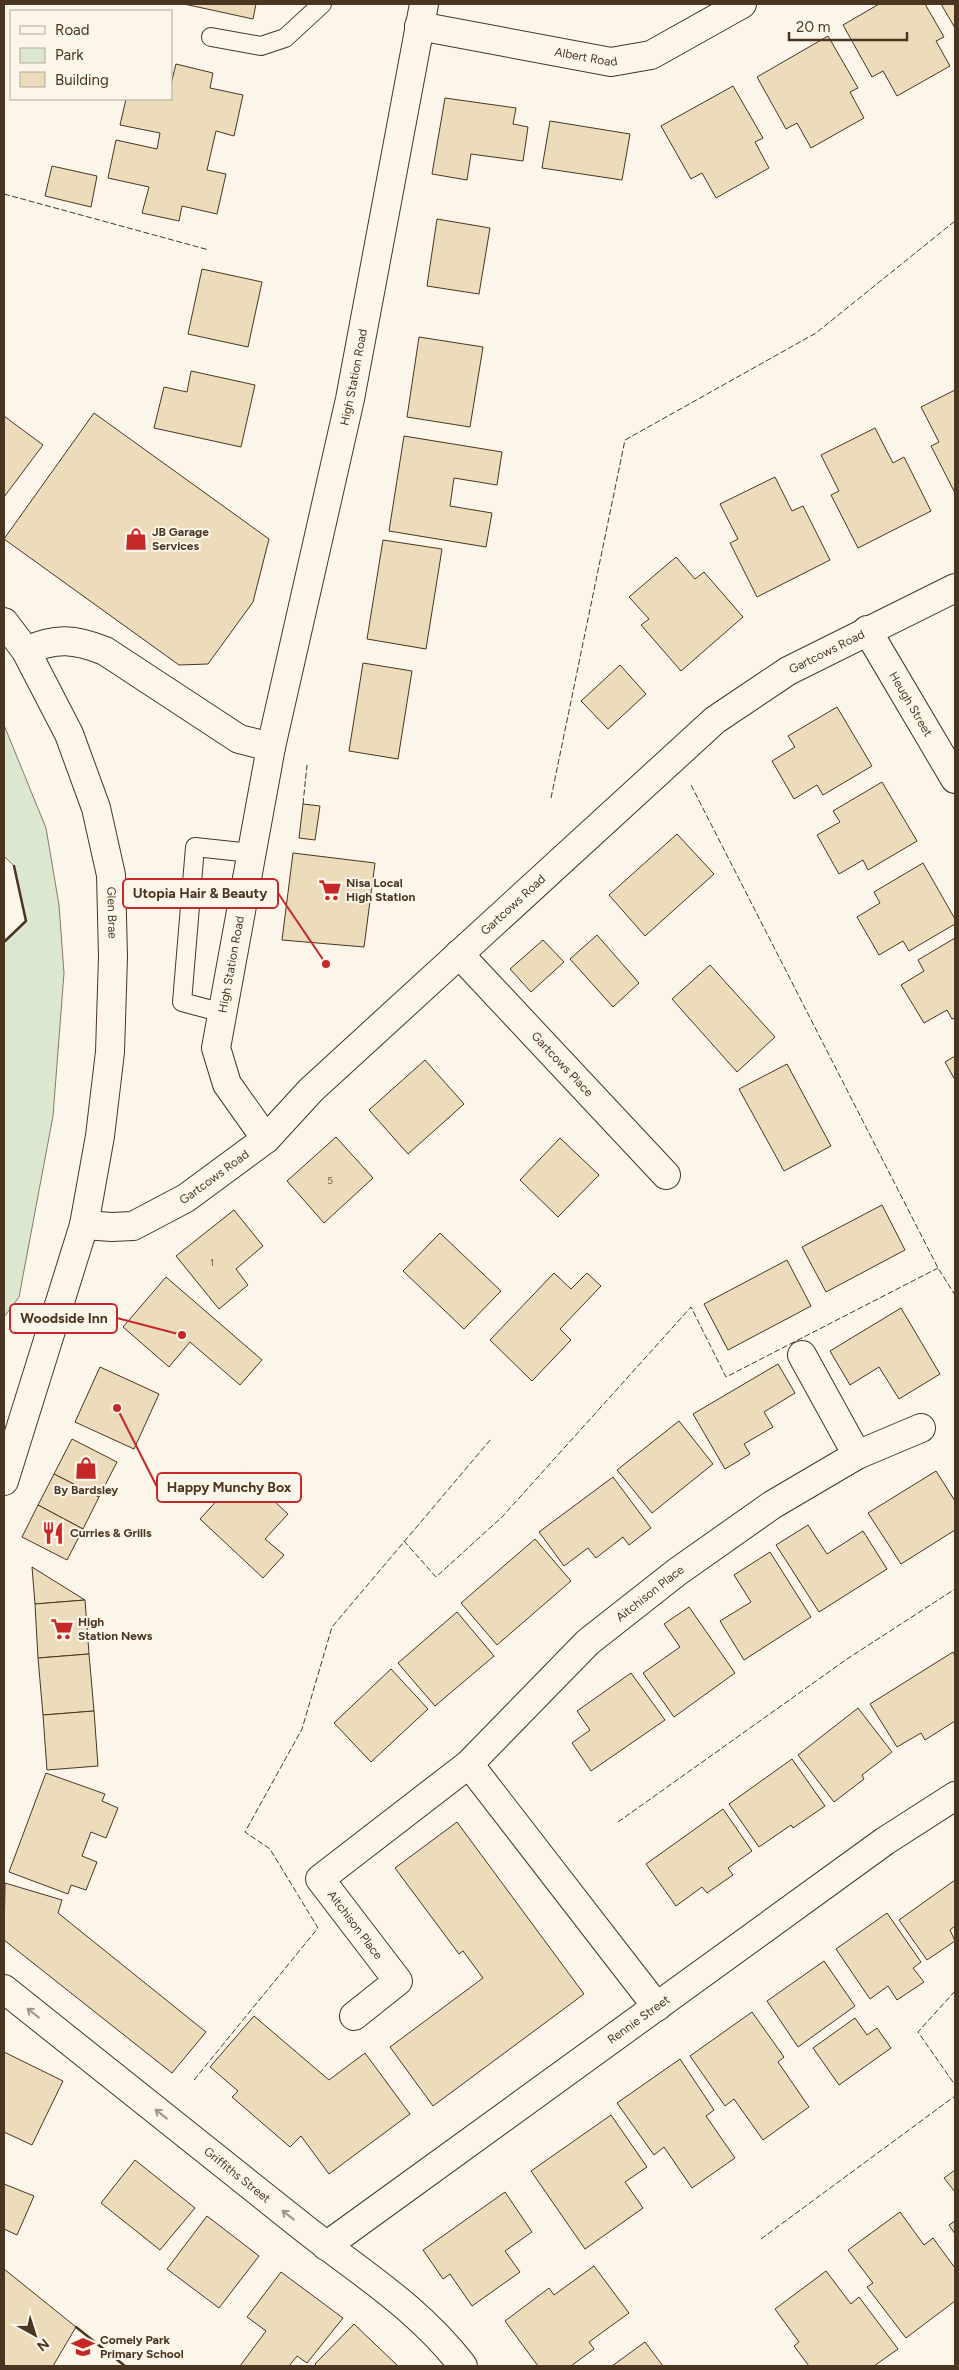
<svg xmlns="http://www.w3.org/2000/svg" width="959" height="2370" viewBox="0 0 959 2370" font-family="Figtree,sans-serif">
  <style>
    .green { fill: #dce7d0; stroke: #887966 }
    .building { fill: #ecdcbc; stroke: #4a3520 }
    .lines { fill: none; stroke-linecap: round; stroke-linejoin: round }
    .lane-casing { stroke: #4a3520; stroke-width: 20 }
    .street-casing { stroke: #4a3520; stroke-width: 30 }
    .secondary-casing { stroke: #4a3520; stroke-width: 30 }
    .lane { stroke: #fbf6e9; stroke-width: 18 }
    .street { stroke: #fbf6e9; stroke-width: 28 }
    .secondary { stroke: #fbf6e9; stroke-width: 28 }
    .fence { stroke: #4a3520; stroke-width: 1; stroke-dasharray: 6 2.5; stroke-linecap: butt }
    .wall { stroke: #4a3520; stroke-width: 2.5 }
    .oneway { stroke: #a29684 }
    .labels { text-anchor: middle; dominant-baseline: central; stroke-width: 4; stroke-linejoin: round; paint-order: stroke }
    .number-label { font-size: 10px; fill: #725f47 }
    .street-label { font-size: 12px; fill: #4a3520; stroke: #fbf6e9 }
    .poi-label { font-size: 12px; font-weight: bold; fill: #4a3520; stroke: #fbf6e9; text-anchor: start }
    .leader { fill: none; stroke: #c62828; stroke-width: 2 }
    .callout-dot { fill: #c62828; stroke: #fbf6e9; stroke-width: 2 }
    .callout { fill: #fbf6e9; stroke: #c62828; stroke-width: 2 }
    .callout-label { font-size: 14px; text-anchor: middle; font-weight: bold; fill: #4a3520 }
  </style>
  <rect width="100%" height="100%" fill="#fbf6e9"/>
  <!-- green -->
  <polygon class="green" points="4,725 46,828 59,905 64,973 53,1116 19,1297 4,1317 4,942 26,921 14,866 4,856"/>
  <!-- building -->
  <g class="building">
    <polygon points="184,4 256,4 253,19"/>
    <polygon points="879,4 925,4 944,37 936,41 950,66 897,96 883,71 872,77 843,25"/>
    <polygon points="941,4 955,4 955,28"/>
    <polygon points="828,36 858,88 850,92 864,118 811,148 797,123 786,129 757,77"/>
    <polygon points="176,64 213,73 210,88 243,95 234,136 216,131 207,170 226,174 217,214 182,206 179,221 142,213 149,187 108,178 116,140 157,149 160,133 120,125 126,99 171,99 171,84"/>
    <polygon points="733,86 763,138 755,142 769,168 716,198 702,173 691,179 661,126"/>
    <polygon points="445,98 516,108 513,124 528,127 523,161 471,154 467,180 432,174"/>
    <polygon points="550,121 630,134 622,180 542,168"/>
    <polygon points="52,166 97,176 91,207 45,196"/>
    <polygon points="437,219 490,228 479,294 427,286"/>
    <polygon points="202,269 262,282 248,347 188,334"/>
    <polygon points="419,337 483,347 470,427 407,417"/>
    <polygon points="191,371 255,385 241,447 154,428 164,387 187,392"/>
    <polygon points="955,390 955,493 931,446 939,442 921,407"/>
    <polygon points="94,413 269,539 253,602 208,664 179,665 4,539"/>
    <polygon points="4,416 43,445 4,497"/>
    <polygon points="875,428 893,463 904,457 931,511 858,548 831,495 839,491 821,455"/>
    <polygon points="404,436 502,452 497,485 454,478 450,506 492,513 486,547 389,531"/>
    <polygon points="775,477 792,511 803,506 830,560 757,597 730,543 738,539 720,504"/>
    <polygon points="383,540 442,549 426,649 367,639"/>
    <polygon points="676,557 695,579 704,572 743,617 681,671 641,625 649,619 629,597"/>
    <polygon points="363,663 412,671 398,759 349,751"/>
    <polygon points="620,665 646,694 608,729 581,701"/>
    <polygon points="837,707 872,766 823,795 817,785 794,799 772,761 795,747 788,736"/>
    <polygon points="882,782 917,841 868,870 863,860 839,874 817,835 840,822 833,811"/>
    <polygon points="303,804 320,806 315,840 299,838"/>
    <polygon points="677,834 714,874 645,936 609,895"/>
    <polygon points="293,853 375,863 364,947 282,940"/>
    <polygon points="923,863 955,919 955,924 909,951 903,941 879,955 857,917 880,903 874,892"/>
    <polygon points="597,935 639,983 613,1007 570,959"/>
    <polygon points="955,938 955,1018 952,1019 947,1010 924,1023 901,985 924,971 918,960"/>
    <polygon points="543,940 564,962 531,992 510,969"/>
    <polygon points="710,965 775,1037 737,1072 672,999"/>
    <polygon points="955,1056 955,1080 945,1062"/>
    <polygon points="425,1060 464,1104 408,1154 369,1110"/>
    <polygon points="787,1064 831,1146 784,1171 739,1089"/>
    <polygon points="336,1137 373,1178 324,1223 287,1181"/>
    <polygon points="560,1138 599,1175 558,1217 520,1180"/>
    <polygon points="882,1205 905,1250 826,1292 802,1247"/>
    <polygon points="234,1210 263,1246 236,1269 248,1285 219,1309 176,1256"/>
    <polygon points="440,1233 501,1291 464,1329 403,1271"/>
    <polygon points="787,1260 811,1306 728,1350 704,1304"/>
    <polygon points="554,1273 571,1289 587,1273 601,1286 560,1329 571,1340 532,1381 490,1340"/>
    <polygon points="166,1277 262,1360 240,1385 190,1342 169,1367 123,1327"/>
    <polygon points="901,1308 940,1374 899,1399 879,1367 850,1385 830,1351"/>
    <polygon points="778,1364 795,1393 764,1412 773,1427 744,1444 750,1454 725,1469 693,1414"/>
    <polygon points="100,1367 159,1394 134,1449 75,1422"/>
    <polygon points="679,1421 713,1464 652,1513 617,1470"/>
    <polygon points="72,1439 117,1462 99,1497 54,1474"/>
    <polygon points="936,1471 955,1501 955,1530 901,1564 868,1513"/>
    <polygon points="243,1472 288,1514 265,1539 284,1555 263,1578 200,1519"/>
    <polygon points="54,1474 99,1497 83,1529 38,1505"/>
    <polygon points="613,1477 651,1528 629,1545 623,1537 596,1558 588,1548 564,1566 539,1532"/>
    <polygon points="38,1505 83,1529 67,1560 22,1537"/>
    <polygon points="808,1525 827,1554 863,1531 887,1569 819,1612 776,1545"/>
    <polygon points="535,1539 571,1581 497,1645 461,1603"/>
    <polygon points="770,1552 811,1617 744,1660 720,1621 751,1602 734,1575"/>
    <polygon points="32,1567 85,1600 35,1604"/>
    <polygon points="85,1600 89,1654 38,1658 35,1604"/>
    <polygon points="689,1607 735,1673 674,1717 643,1673 680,1647 664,1624"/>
    <polygon points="457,1612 494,1656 435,1706 398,1663"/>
    <polygon points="953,1652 955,1656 955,1721 925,1740 921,1733 897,1747 870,1704"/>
    <polygon points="89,1654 94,1711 43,1715 38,1658"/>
    <polygon points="391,1669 428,1709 371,1762 334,1723"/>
    <polygon points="631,1673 665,1720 591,1771 572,1743 590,1730 577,1711"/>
    <polygon points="858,1708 892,1752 862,1775 864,1779 834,1802 798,1755"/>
    <polygon points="94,1711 98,1766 47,1770 43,1715"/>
    <polygon points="792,1759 825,1806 793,1828 791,1825 759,1847 729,1804"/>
    <polygon points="46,1773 105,1794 102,1801 118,1808 106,1838 91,1832 82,1856 97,1862 86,1890 71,1885 68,1894 9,1872"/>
    <polygon points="723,1809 752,1851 728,1868 733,1875 707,1893 702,1887 676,1906 646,1864"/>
    <polygon points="457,1822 584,1994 433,2106 390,2047 483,1978 463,1951 459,1954 395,1868"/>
    <polygon points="955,1880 955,1926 950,1930 955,1941 927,1960 899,1920"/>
    <polygon points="5,1883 62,1900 58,1913 206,2032 172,2073 4,1940"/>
    <polygon points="887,1913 921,1962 913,1968 924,1982 897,2000 888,1986 870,1999 836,1949"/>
    <polygon points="824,1961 855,2006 798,2047 767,2001"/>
    <polygon points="752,2012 784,2057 778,2062 809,2107 763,2140 734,2099 725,2106 690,2056"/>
    <polygon points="254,2016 329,2080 365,2053 410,2114 329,2174 301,2136 290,2147 232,2097 238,2091 210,2067"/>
    <polygon points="855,2018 867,2035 877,2028 891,2048 839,2085 813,2048"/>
    <polygon points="4,2052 63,2081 32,2145 4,2132"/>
    <polygon points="680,2059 714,2110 706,2116 735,2158 692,2188 664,2147 654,2155 617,2103"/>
    <polygon points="611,2115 647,2167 625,2182 643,2208 585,2249 531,2171"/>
    <polygon points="135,2160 195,2208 160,2250 101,2203"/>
    <polygon points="955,2170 955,2192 944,2178"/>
    <polygon points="4,2184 34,2196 17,2235 4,2229"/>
    <polygon points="505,2192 532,2232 505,2251 520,2272 472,2306 450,2274 443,2279 423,2250"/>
    <polygon points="900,2212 924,2245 933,2238 955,2268 955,2301 906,2338 867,2287 873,2283 848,2250"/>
    <polygon points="207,2216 259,2256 219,2308 167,2269"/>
    <polygon points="955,2221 955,2234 949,2225"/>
    <polygon points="594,2266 629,2313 589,2342 594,2349 571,2366 538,2366 505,2321 549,2288 554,2295"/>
    <polygon points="4,2269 76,2327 53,2366 4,2366"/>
    <polygon points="826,2271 851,2304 859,2297 898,2349 874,2366 809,2366 794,2346 799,2342 775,2309"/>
    <polygon points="281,2272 343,2318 307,2363 297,2356 289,2366 240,2366 266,2331 247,2317"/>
    <polygon points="354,2324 398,2366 317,2366 315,2364"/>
    <polygon points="645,2342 663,2366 612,2366"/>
  </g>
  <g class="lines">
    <defs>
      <g id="lane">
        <polyline points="211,37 261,46 285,38 322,4"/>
        <polyline points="223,1013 182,1002 195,847 251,853"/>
      </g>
      <g id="street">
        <path id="s1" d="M 419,26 L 611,62 L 651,55 L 742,4"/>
        <path id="s2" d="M 867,630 L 955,779"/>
        <path d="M 26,651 C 56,637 75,639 105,651 L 239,739 L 271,747"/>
        <path id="s3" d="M 459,954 L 666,1175"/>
        <path id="s4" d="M 266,1139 L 227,1084 L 216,1048 L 271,747 L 350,399 L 424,4"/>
        <polyline points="802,1355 857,1455"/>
        <polyline points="469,1764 657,2007"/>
        <path id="s5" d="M 4,1989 C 103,2068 202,2147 300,2225 C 359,2272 417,2306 463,2366"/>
        <path id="s6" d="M 354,2016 L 398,1981 L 320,1879 L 469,1764 L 588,1642 L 677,1572 L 772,1505 L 857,1455 L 921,1428"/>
        <path id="s7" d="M 326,2246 L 885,1841 L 955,1796"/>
      </g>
      <g id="secondary">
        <path id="s8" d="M 4,622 L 26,651 L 69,734 L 96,808 L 111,875 L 113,957 L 110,1052 L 100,1136 L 84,1225 L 4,1481"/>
        <path id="s9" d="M 84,1225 L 112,1227 L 133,1226 L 186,1198 L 266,1139 L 311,1090 L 715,720 L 788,671 L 955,588"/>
      </g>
    </defs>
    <!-- lane casing -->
    <use href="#lane" class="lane-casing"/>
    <!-- street casing -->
    <use href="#street" class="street-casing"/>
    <!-- secondary casing -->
    <use href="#secondary" class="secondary-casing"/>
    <!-- lane -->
    <use href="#lane" class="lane"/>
    <!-- street -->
    <use href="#street" class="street"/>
    <!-- secondary -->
    <use href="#secondary" class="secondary"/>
    <!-- fence -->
    <g class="fence">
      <polyline points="4,194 209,250"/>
      <polyline points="691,785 938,1268 955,1295"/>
      <polyline points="551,798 625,440 816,333 955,221"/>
      <polyline points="303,804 307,765"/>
      <polyline points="404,1541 436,1577 502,1517 691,1307 726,1377 938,1268"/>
      <polyline points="618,1822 847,1659 955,1589"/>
      <polyline points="955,1991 918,2032 955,2085"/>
      <polyline points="194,2080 318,1928 270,1849 245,1832 302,1729 332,1627 491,1439"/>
      <polyline points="761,2239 955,2096"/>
    </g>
    <!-- wall -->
    <g class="wall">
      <polyline points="4,942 26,921 14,866"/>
      <polyline points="76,2327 125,2366"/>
    </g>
  </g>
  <!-- one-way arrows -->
  <defs><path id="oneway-shaft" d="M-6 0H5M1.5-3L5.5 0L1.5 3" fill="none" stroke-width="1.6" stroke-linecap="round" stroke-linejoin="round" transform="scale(1.25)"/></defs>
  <g class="oneway">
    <use href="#oneway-shaft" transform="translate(33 2013) rotate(-142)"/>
    <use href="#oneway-shaft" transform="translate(161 2114) rotate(-142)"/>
    <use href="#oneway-shaft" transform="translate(288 2215) rotate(-142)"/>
  </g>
  <!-- icons -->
  <defs>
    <symbol id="shop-bare" viewBox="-9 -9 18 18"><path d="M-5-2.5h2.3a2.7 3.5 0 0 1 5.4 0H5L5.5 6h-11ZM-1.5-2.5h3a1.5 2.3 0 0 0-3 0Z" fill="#c62828" stroke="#fbf6e9" stroke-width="2.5" paint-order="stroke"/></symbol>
    <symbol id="supermarket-bare" viewBox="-9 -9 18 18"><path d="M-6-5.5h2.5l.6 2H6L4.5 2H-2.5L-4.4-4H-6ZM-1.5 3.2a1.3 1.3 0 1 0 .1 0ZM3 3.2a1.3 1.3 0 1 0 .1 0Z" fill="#c62828" stroke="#fbf6e9" stroke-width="2.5" paint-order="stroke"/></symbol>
    <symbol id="restaurant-bare" viewBox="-9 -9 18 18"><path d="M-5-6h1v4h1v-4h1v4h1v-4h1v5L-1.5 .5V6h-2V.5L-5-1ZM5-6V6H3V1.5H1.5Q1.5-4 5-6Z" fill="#c62828" stroke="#fbf6e9" stroke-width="2.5" paint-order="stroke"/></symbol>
    <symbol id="school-bare" viewBox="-9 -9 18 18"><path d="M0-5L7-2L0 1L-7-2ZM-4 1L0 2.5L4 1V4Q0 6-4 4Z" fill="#c62828" stroke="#fbf6e9" stroke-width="2.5" paint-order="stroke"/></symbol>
  </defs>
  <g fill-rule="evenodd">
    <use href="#shop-bare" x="120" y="523" width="32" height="32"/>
    <use href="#supermarket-bare" x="314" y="874" width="32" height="32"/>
    <use href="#shop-bare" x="70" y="1452" width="32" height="32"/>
    <use href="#restaurant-bare" x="37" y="1517" width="32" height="32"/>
    <use href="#supermarket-bare" x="46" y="1613" width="32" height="32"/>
    <use href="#school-bare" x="67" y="2331" width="32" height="32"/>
  </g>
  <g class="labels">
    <!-- number labels -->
    <g class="number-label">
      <text x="330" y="1180">5</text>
      <text x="212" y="1262">1</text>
    </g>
    <!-- street labels -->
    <g class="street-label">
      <text stroke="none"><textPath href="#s1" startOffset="170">Albert Road</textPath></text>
      <text stroke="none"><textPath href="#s4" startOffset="790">High Station Road</textPath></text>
      <text stroke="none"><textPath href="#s9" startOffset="954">Gartcows Road</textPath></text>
      <text stroke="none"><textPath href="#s2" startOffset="86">Heugh Street</textPath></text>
      <text stroke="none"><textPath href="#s9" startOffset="549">Gartcows Road</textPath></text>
      <text stroke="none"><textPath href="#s8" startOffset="315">Glen Brae</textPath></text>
      <text stroke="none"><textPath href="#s4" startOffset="190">High Station Road</textPath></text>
      <text stroke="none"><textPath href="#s3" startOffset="151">Gartcows Place</textPath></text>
      <text stroke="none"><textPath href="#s9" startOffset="144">Gartcows Road</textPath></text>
      <text stroke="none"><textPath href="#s6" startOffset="622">Aitchison Place</textPath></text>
      <text transform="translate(355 1925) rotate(53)">Aitchison Place</text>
      <text stroke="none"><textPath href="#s7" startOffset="386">Rennie Street</textPath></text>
      <text stroke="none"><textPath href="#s5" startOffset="298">Griffiths Street</textPath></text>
    </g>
    <!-- poi labels -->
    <g class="poi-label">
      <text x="152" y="532">JB Garage<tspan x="152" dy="14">Services</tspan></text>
      <text x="346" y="883">Nisa Local<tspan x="346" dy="14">High Station</tspan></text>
      <text x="86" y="1490" text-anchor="middle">By Bardsley</text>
      <text x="70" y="1533">Curries &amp; Grills</text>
      <text x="78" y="1622">High<tspan x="78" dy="14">Station News</tspan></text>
      <text x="100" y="2340">Comely Park<tspan x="100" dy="14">Primary School</tspan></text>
    </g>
  </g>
  <!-- callouts -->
  <path class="leader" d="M326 964L278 893M182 1335L117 1318M117 1408L157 1487"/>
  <g class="callout-dot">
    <circle cx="326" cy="964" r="5"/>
    <circle cx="182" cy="1335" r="5"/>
    <circle cx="117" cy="1408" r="5"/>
  </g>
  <g class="callout">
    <rect x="123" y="879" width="155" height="29" rx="5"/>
    <rect x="10" y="1304" width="107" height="29" rx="5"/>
    <rect x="157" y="1473" width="144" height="29" rx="5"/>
  </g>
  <g class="callout-label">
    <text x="200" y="898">Utopia Hair &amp; Beauty</text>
    <text x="64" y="1323">Woodside Inn</text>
    <text x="229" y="1492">Happy Munchy Box</text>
  </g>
  <!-- border -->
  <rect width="959" height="2370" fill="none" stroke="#4a3520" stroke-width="10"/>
  <!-- legend -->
  <rect x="10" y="10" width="162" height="90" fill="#fbf6e9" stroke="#b4a999"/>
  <rect x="20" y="26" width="25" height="8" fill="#fbf6e9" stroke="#b4a999"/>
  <text x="55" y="35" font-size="15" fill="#4a3520">Road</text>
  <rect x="20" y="48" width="25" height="15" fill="#dce7d0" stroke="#b4a999"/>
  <text x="55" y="60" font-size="15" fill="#4a3520">Park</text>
  <rect x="20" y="72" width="25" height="15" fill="#ecdcbc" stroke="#b4a999"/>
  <text x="55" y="85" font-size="15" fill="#4a3520">Building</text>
  <!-- north arrow -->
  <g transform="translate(35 2335) rotate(141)" stroke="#fbf6e9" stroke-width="4" paint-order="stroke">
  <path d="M0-4L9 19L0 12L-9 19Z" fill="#4a3520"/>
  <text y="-8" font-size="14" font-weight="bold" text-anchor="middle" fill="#4a3520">N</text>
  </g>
  <!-- scale -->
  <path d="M789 32v8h118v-8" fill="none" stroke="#4a3520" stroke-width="2.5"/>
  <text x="796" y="32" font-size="15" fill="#4a3520" stroke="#fbf6e9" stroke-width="4" paint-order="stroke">20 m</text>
</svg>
